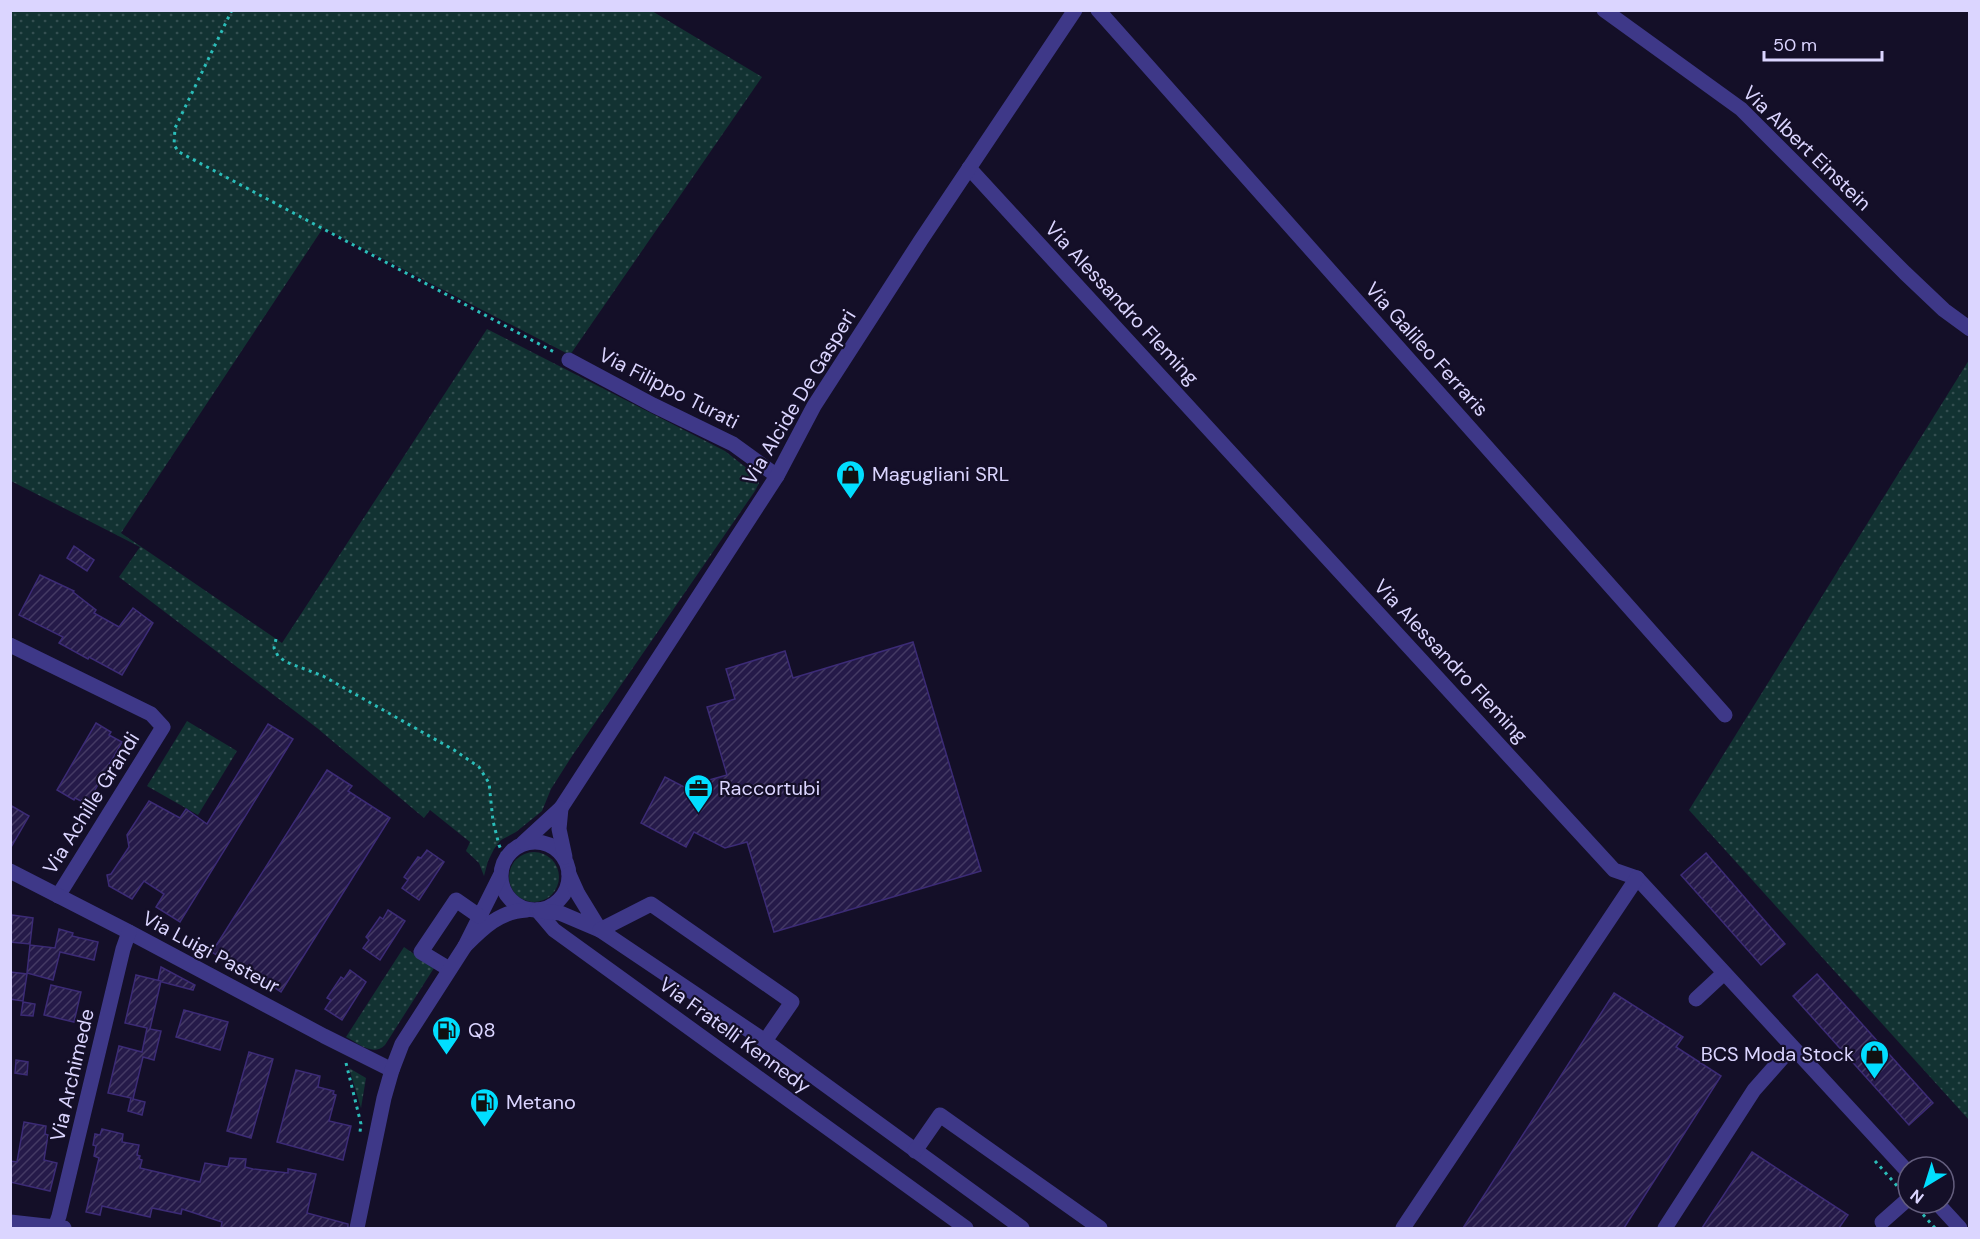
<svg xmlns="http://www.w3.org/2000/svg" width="1980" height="1239" viewBox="0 0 1980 1239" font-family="'DM Sans',sans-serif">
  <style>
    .grass { fill: url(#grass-dots) }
    .building { fill: url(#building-hatch); stroke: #3c2b76; stroke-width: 1.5 }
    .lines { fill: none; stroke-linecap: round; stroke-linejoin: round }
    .path { stroke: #2bbdb9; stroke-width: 3; stroke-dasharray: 3 4.5; stroke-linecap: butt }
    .minor { stroke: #3e3888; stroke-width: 15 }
    .labels { text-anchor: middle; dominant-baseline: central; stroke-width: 4.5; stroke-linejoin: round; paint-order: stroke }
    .street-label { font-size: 20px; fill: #dbd5ff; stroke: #140f28 }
    .poi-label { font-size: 20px; fill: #dbd5ff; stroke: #140f28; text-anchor: start }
  </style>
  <defs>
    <pattern id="grass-dots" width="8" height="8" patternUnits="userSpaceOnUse" patternTransform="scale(1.5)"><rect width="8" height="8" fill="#123232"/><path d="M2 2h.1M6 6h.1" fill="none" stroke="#344f51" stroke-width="1.8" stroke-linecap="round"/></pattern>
    <pattern id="building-hatch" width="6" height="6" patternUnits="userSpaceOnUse" patternTransform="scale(1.5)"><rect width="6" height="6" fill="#251a49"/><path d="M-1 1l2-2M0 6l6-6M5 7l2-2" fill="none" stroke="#443a64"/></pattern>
  </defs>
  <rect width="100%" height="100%" fill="#140f28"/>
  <!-- grass -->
  <g class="grass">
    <polygon points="10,11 652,11 762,77 570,355 323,228 121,533 282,643 487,329 725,451 758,477 759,483 755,491 572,756 551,789 542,811 516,832 501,840 494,849 488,861 484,876 479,863 466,851 470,842 430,810 424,818 317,728 119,577 140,547 11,481"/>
    <polygon points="1969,360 1970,360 1969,1120 1689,810"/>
    <polygon points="187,721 237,751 198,815 147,786"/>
    <circle cx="534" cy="877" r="25"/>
    <path d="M 404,947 L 434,968 L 385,1045 C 373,1057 358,1043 346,1037 Z"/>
    <polygon points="349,1068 366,1078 361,1108"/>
  </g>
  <!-- building -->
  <g class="building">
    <polygon points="74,546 94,560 87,571 67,558"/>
    <polygon points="40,575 74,591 73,592 96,610 94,613 119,627 133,608 153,623 122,675 89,657 88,659 59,643 63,637 19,615"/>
    <polygon points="913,642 981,871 774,932 747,842 725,848 694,832 686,847 641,823 665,777 684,787 727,775 707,707 735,699 726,669 785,651 793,678"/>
    <polygon points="96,723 111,732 109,735 122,742 87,804 75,798 74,800 57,790"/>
    <polygon points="268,724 293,739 180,922 156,907 164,894 144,881 132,899 109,886 107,875 111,874 129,847 127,835 149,801 180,818 186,809 207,824"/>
    <polygon points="327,770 352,786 348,791 390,818 281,992 238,964 236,968 212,952"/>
    <polygon points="10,805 29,816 10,849"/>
    <polygon points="427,850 444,862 419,900 402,888 408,880 404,877 418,857 421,858"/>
    <polygon points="1706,853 1785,944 1761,965 1681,875"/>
    <polygon points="388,910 405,921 380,960 363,948 369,940 366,937 380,917 383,919"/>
    <polygon points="12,915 33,918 30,944 10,942"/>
    <polygon points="59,929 73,933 72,936 98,942 94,960 60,952 53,980 27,973 30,945 55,948"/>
    <polygon points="161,967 195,985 193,990 158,981"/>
    <polygon points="350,970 366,982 342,1020 325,1009 331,1000 327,998 341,977 344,979"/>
    <polygon points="10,972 27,974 23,1001 10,999"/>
    <polygon points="1817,974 1933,1103 1909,1125 1793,996"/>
    <polygon points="136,975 161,981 150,1029 161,1031 154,1060 143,1057 133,1099 145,1102 142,1115 128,1111 131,1098 108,1093 119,1046 142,1052 147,1028 125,1023"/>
    <polygon points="51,985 81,992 74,1022 44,1015"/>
    <polygon points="1614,993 1683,1037 1676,1047 1721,1076 1624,1228 1463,1228"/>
    <polygon points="23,1002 35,1004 33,1016 21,1015"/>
    <polygon points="184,1010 228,1022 220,1050 176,1037"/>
    <polygon points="249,1052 273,1059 251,1138 227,1131"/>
    <polygon points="16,1060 28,1062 27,1075 15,1073"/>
    <polygon points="296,1070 320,1076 318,1087 334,1091 333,1094 336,1095 329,1121 351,1126 343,1160 277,1142"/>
    <polygon points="24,1122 46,1126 45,1134 48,1135 44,1160 57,1163 50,1191 10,1182 10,1161 17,1162"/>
    <polygon points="102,1129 123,1134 122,1142 139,1145 137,1155 140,1156 139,1159 142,1160 140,1168 200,1182 205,1163 228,1167 230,1158 246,1159 245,1167 253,1169 288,1173 288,1169 316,1174 307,1213 348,1224 348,1228 221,1228 222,1222 182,1209 181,1214 152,1208 150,1217 102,1206 100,1215 86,1212 99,1158 94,1156 96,1146 93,1145 95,1134 100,1135"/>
    <polygon points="1752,1152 1848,1215 1839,1228 1702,1228"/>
  </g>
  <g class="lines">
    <!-- path -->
    <g class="path">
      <polyline points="232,10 175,128 174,145 179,152 556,353"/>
      <polyline points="276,639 274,648 278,656 286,662 323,676 454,750 479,767 489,783 493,821 499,845 505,858"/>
      <polyline points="346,1063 361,1124 360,1132"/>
      <polyline points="1875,1161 1899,1188"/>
      <polyline points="1918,1209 1935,1228"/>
    </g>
    <!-- minor -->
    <g class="minor">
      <polyline points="1098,10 1725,715"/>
      <polyline points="1604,10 1741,109 1905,273 1944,310 1970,329"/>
      <polyline points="969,168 1614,870 1637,878 1908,1172"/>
      <polyline points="569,360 653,405 733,444 777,476"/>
      <polyline points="10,645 151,714 163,727 58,896"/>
      <polyline points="561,808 777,476 814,406 921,240 1075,10"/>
      <circle cx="535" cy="876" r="34"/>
      <polyline points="523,843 561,808 559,829 565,857"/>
      <polyline points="10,871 129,932 324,1036 392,1070"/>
      <path d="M 500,876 L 465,946 C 483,928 500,911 527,910"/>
      <polyline points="537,910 554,930 966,1228"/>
      <polyline points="540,911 560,913 600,930 578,894 569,874"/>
      <polyline points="449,969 421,952 456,900 479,916"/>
      <polyline points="1696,999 1724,973"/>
      <polyline points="765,1041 792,1002 651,904 600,930 765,1041 1022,1228"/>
      <polyline points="915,1151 940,1115 1100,1228"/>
      <polyline points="1937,1203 1960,1228"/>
      <polyline points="10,1222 64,1228"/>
      <polyline points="1882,1222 1908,1199"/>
      <polyline points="55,1227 59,1216 123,949 129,932"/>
      <polyline points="357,1228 384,1098 392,1070 402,1044 465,946"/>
      <polyline points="1403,1228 1637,878"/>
      <polyline points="1665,1228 1754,1090 1792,1047"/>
    </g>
  </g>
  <!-- icons -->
  <defs>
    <symbol id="shop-pin" viewBox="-11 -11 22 30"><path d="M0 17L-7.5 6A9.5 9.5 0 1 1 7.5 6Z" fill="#01deff" stroke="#140f28"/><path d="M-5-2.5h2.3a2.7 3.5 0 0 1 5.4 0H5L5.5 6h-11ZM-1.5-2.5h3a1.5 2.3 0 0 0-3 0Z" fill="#111"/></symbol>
    <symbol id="office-pin" viewBox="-11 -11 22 30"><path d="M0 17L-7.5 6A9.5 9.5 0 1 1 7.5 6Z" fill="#01deff" stroke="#140f28"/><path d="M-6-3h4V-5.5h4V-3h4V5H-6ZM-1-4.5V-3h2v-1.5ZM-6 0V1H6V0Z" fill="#111"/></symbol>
    <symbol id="fuel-pin" viewBox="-11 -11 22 30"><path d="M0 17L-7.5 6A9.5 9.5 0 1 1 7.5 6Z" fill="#01deff" stroke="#140f28"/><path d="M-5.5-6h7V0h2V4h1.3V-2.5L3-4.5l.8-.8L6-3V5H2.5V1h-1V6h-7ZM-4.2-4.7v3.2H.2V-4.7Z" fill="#111"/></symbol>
  </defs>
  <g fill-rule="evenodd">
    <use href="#shop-pin" x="834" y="458" width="33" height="45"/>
    <use href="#office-pin" x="682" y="772" width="33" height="45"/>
    <use href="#fuel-pin" x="430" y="1014" width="33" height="45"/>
    <use href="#shop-pin" x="1858" y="1038" width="33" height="45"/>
    <use href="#fuel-pin" x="468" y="1086" width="33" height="45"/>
  </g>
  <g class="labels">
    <!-- street labels -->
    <g class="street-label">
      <text transform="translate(1807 148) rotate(44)">Via Albert Einstein</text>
      <text transform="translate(1122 303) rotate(47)">Via Alessandro Fleming</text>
      <text transform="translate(1427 349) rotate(48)">Via Galileo Ferraris</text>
      <text transform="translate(669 388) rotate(27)">Via Filippo Turati</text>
      <text transform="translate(799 397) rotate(-59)">Via Alcide De Gasperi</text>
      <text transform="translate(1451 661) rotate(47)">Via Alessandro Fleming</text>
      <text transform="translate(91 803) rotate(-58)">Via Achille Grandi</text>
      <text transform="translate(211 952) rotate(28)">Via Luigi Pasteur</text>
      <text transform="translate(735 1035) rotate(36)">Via Fratelli Kennedy</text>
      <text transform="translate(72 1075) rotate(-77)">Via Archimede</text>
    </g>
    <!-- poi labels -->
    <g class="poi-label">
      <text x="872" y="474">Magugliani SRL</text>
      <text x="719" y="788">Raccortubi</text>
      <text x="468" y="1030">Q8</text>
      <text x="1854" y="1054" text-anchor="end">BCS Moda Stock</text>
      <text x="506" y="1102">Metano</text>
    </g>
  </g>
  <!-- border -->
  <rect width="1980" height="1239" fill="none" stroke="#dbd5ff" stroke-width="24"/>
  <!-- north arrow -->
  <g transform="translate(1926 1185) rotate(218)"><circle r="28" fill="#140f28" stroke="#645e7e" stroke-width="1.5"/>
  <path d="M0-4.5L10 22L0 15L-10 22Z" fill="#01deff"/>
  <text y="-9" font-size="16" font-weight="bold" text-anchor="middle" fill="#dbd5ff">N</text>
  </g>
  <!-- scale -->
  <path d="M1764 51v9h118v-9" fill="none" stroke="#dbd5ff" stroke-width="3"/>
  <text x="1773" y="51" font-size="18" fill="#dbd5ff" stroke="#140f28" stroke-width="4.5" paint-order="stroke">50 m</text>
</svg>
